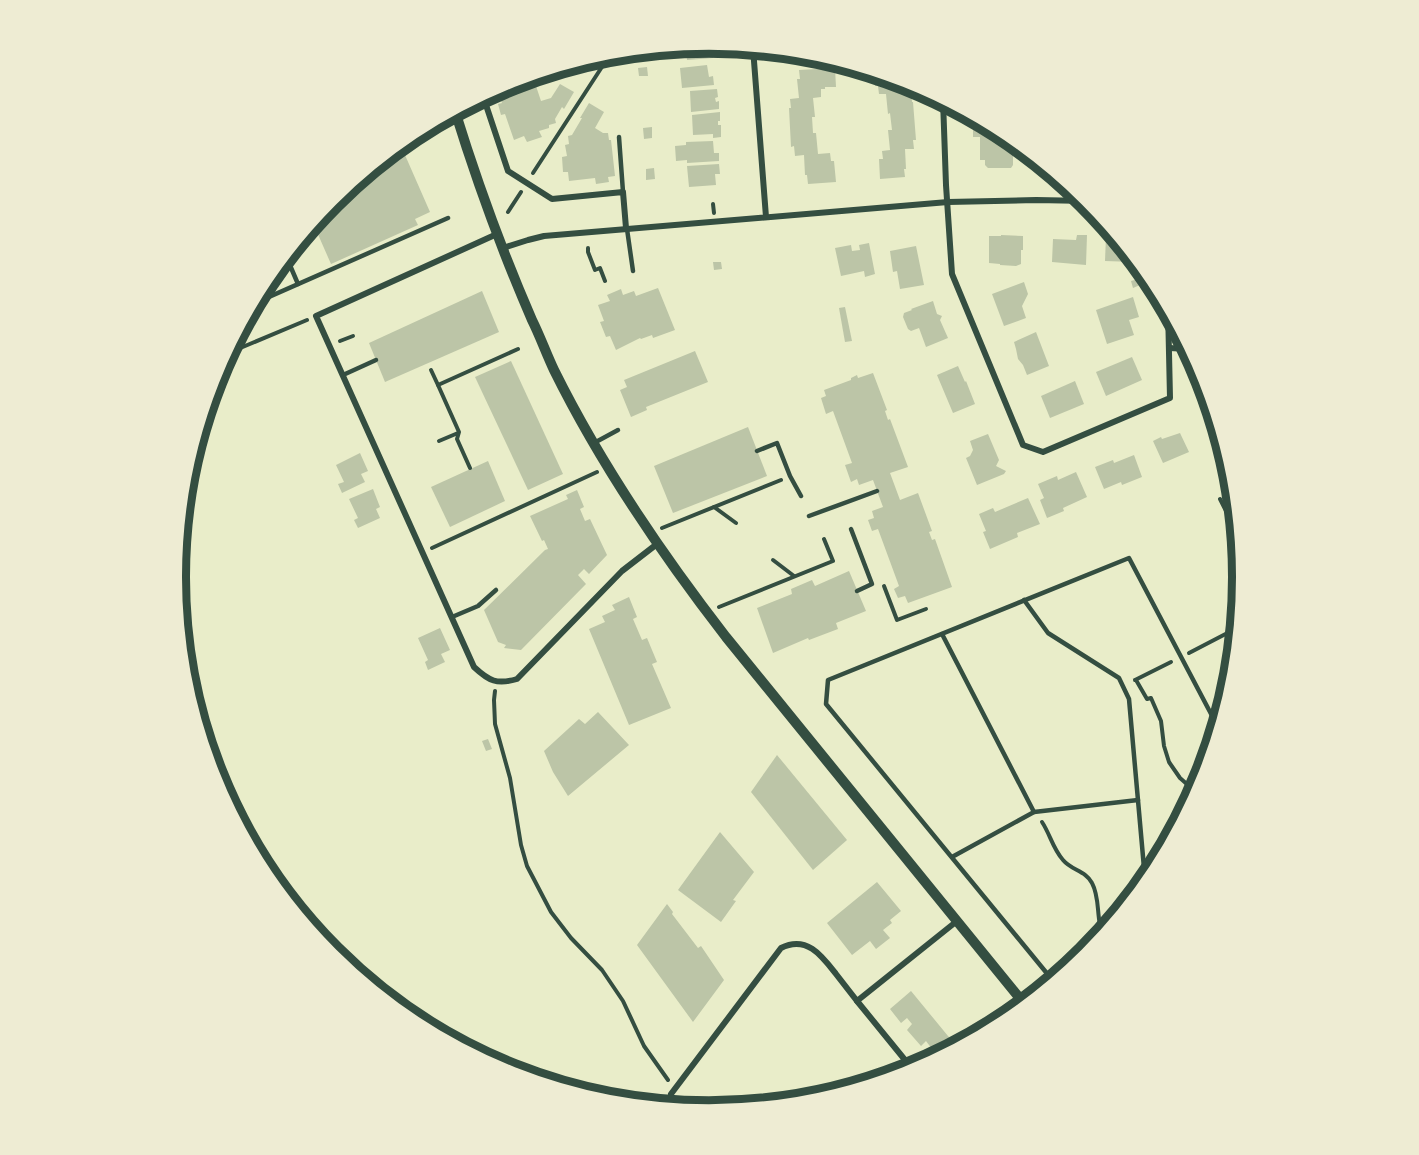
<svg xmlns="http://www.w3.org/2000/svg" width="1419" height="1155" viewBox="0 0 1419 1155" font-family="'Archivo Narrow',sans-serif">
  <style>
    .building { fill: #bcc5a7 }
    .lines { fill: none; stroke-linecap: round; stroke-linejoin: round }
    .path { stroke: #344e41; stroke-width: 4 }
    .service { stroke: #344e41; stroke-width: 4.5 }
    .minor { stroke: #344e41; stroke-width: 6 }
    .tertiary { stroke: #344e41; stroke-width: 10 }
    .rim { fill: none; stroke: #344e41; stroke-width: 8 }
  </style>
  <rect width="100%" height="100%" fill="#e9edc9"/>
  <!-- building -->
  <g class="building">
    <polygon points="710,44 712,44 712,46 710,46 710,50 713,49 713,58 687,60 686,46"/>
    <polygon points="785,51 813,54 814,61 790,62 789,54 785,54"/>
    <polygon points="707,65 709,77 713,76 714,85 682,88 680,68"/>
    <polygon points="647,67 648,76 639,76 638,68"/>
    <polygon points="835,68 836,87 825,87 825,89 821,89 821,97 813,98 815,117 812,117 813,133 816,133 818,154 830,153 831,161 834,161 836,182 808,184 807,175 805,175 804,155 795,156 794,146 791,147 789,108 791,108 790,99 799,98 797,79 800,79 799,70"/>
    <polygon points="875,72 899,80 899,84 911,83 912,102 913,102 916,140 913,140 914,149 905,149 906,169 904,169 905,177 880,179 879,159 883,159 882,151 890,150 888,130 892,130 890,113 888,114 886,94 879,94 878,86 875,86"/>
    <polygon points="537,74 539,82 535,83 541,101 551,98 560,84 574,92 564,109 562,107 555,119 556,123 549,125 549,128 539,131 542,137 527,142 524,136 514,140 505,114 501,115 498,104 502,103 499,95 504,93 502,86"/>
    <polygon points="717,89 718,97 715,98 716,102 719,101 719,109 691,112 690,91"/>
    <polygon points="589,103 604,112 595,128 603,133 608,133 609,140 611,140 615,176 608,177 609,182 596,184 595,178 569,181 568,172 563,172 562,157 567,156 565,145 569,144 568,136 572,135 582,118 580,118"/>
    <polygon points="720,112 720,121 718,121 718,125 721,125 721,137 713,138 713,134 693,135 692,115"/>
    <polygon points="973,116 1002,131 1002,137 1010,137 1009,147 1013,148 1013,165 1011,168 988,168 985,165 985,160 980,160 980,137 973,137"/>
    <polygon points="652,127 652,138 644,139 643,128"/>
    <polygon points="410,136 411,140 399,146 399,145"/>
    <polygon points="713,141 714,153 719,153 719,161 687,163 687,160 676,161 675,146 686,145 686,142"/>
    <polygon points="387,155 390,162 405,155 430,212 415,219 418,225 331,264 313,223 332,200"/>
    <polygon points="719,164 720,174 715,174 716,185 689,187 687,166"/>
    <polygon points="654,168 655,179 646,180 646,169"/>
    <polygon points="1001,235 1023,236 1023,250 1021,250 1021,264 1016,266 1000,265 1000,264 989,263 989,236 1001,236"/>
    <polygon points="1077,235 1087,235 1086,265 1052,262 1053,239 1076,240"/>
    <polygon points="1106,236 1117,237 1134,258 1134,262 1105,261"/>
    <polygon points="869,243 875,274 865,277 864,271 841,276 835,248 851,245 852,251 860,250 859,245"/>
    <polygon points="916,246 924,285 900,289 897,271 893,272 890,251"/>
    <polygon points="713,262 721,262 722,269 714,270"/>
    <polygon points="269,276 273,285 260,291"/>
    <polygon points="1138,279 1140,285 1133,288 1131,281"/>
    <polygon points="1024,282 1028,294 1022,306 1026,318 1004,326 992,294"/>
    <polygon points="658,288 675,330 653,338 652,335 641,339 640,338 616,350 610,336 606,337 600,322 604,321 598,305 610,301 607,295 621,289 623,295 634,291 636,296"/>
    <polygon points="482,291 499,332 385,382 369,343"/>
    <polygon points="1133,297 1139,317 1129,320 1134,335 1107,344 1096,310"/>
    <polygon points="933,301 937,314 942,316 940,320 948,338 926,347 919,328 911,331 908,329 903,317 904,313 912,310 911,309"/>
    <polygon points="845,307 852,341 845,342 839,308"/>
    <polygon points="1036,332 1049,366 1027,375 1023,365 1018,359 1016,349 1014,342"/>
    <polygon points="695,351 708,382 646,407 647,410 631,417 620,390 627,387 624,380"/>
    <polygon points="1132,357 1142,380 1106,396 1096,372"/>
    <polygon points="511,361 563,474 528,490 475,377"/>
    <polygon points="958,366 965,382 966,381 975,404 953,413 937,375"/>
    <polygon points="873,373 887,410 885,411 888,420 890,419 908,467 890,473 900,500 918,493 932,531 929,532 932,540 935,539 952,587 908,603 905,596 898,598 894,589 899,586 878,529 872,531 868,520 874,518 872,511 883,507 873,480 859,485 857,479 851,482 845,465 852,463 833,411 826,414 821,398 826,396 824,390 851,380 851,378 857,375 858,378"/>
    <polygon points="1199,376 1204,376 1211,401 1201,402"/>
    <polygon points="1075,381 1084,404 1050,418 1041,396"/>
    <polygon points="748,427 767,476 673,513 654,466"/>
    <polygon points="1180,433 1189,452 1163,463 1153,441 1161,437 1162,439"/>
    <polygon points="988,434 999,460 996,466 1006,471 1004,474 977,485 966,458 970,456 973,450 970,441"/>
    <polygon points="360,453 368,471 361,474 365,482 342,493 338,484 344,482 336,465"/>
    <polygon points="1134,455 1142,477 1122,485 1121,482 1104,489 1095,467 1113,460 1114,463"/>
    <polygon points="488,461 505,501 450,527 431,487"/>
    <polygon points="1076,472 1087,497 1063,508 1064,511 1047,518 1040,500 1044,498 1038,484 1057,476 1058,480"/>
    <polygon points="373,489 380,507 376,509 380,518 358,528 354,520 358,518 349,499"/>
    <polygon points="577,490 584,507 580,509 585,521 590,519 607,555 589,574 584,569 578,575 586,584 521,650 504,648 506,645 498,642 484,610 545,550 548,549 544,540 542,541 530,516 568,499 566,495"/>
    <polygon points="1028,498 1040,524 1017,533 1018,537 990,549 983,532 986,531 979,514 993,508 995,512"/>
    <polygon points="849,571 866,611 836,623 838,629 809,640 808,638 773,653 757,608 792,594 791,589 812,580 815,586"/>
    <polygon points="629,597 637,617 633,619 642,640 647,638 657,662 652,664 671,708 629,725 589,629 605,622 602,616 615,610 612,605"/>
    <polygon points="440,628 450,650 441,654 445,662 428,670 425,662 428,660 418,638"/>
    <polygon points="598,712 629,745 568,796 553,772 544,751 579,719 585,724"/>
    <polygon points="488,739 492,749 486,751 482,741"/>
    <polygon points="777,755 847,840 813,870 751,792"/>
    <polygon points="720,832 754,872 733,900 736,901 721,922 678,890"/>
    <polygon points="877,882 901,911 890,920 892,923 883,930 890,938 876,949 870,941 852,955 827,923"/>
    <polygon points="667,904 673,912 672,914 698,948 701,946 724,980 693,1022 637,945"/>
    <polygon points="911,991 948,1036 958,1047 933,1061 927,1053 932,1049 926,1041 921,1046 907,1030 912,1024 907,1018 901,1023 890,1009"/>
  </g>
  <g class="lines">
    <!-- path -->
    <g class="path">
      <polyline points="533,173 611,53"/>
      <polyline points="713,204 714,213"/>
      <polyline points="508,212 521,192"/>
      <polyline points="588,248 588,252 595,270 600,268 605,281"/>
      <polyline points="340,341 353,336"/>
      <polyline points="226,354 307,320"/>
      <polyline points="431,370 438,385"/>
      <polyline points="439,441 458,433"/>
      <polyline points="470,468 457,439 459,432 438,385 518,349"/>
      <polyline points="1220,499 1239,537"/>
      <polyline points="714,507 736,523"/>
      <polyline points="662,528 781,480"/>
      <polyline points="432,548 597,472"/>
      <polyline points="773,560 794,576"/>
      <polyline points="884,586 897,620 926,609"/>
      <polyline points="719,607 833,561 824,539"/>
      <polyline points="1189,653 1239,627"/>
      <polyline points="1135,680 1171,662"/>
      <polyline points="1136,680 1147,699 1151,698 1161,721 1164,746 1169,762 1180,778 1197,793"/>
      <polyline points="495,691 494,700 495,724 510,778 521,845 527,866 551,912 571,938 602,970 623,1001 644,1046 668,1080"/>
      <path d="M 1042,822 C 1050,834 1053,849 1063,860 C 1071,870 1086,871 1092,883 C 1099,896 1097,911 1100,925"/>
    </g>
    <!-- service -->
    <g class="service">
      <polyline points="619,137 623,192"/>
      <polyline points="627,229 633,271"/>
      <polyline points="286,256 298,284"/>
      <polyline points="253,304 448,218"/>
      <polyline points="343,375 376,360"/>
      <polyline points="594,443 618,430"/>
      <polyline points="757,451 777,443 790,476 801,496"/>
      <polyline points="809,516 877,491"/>
      <polyline points="851,529 872,584 857,591"/>
      <polyline points="1024,600 1048,633 1119,678 1129,699 1144,868 1113,923"/>
      <polyline points="452,617 478,606 496,590"/>
      <polyline points="942,634 1034,812"/>
      <polyline points="952,857 1034,812 1138,800"/>
      <polyline points="1144,868 1154,873"/>
      <polyline points="1054,982 826,704 828,680 1129,558 1219,729"/>
    </g>
    <!-- minor -->
    <g class="minor">
      <polyline points="753,48 766,217"/>
      <polyline points="484,95 485,102 508,171 552,199 623,192 626,228"/>
      <polyline points="943,100 946,185 952,274 1023,445 1043,452 1170,398 1168,308"/>
      <path d="M 497,234 L 316,316 L 474,667 C 489,681 497,685 517,679 L 622,571 L 657,544"/>
      <polyline points="503,248 528,240 544,236 948,202 1036,200 1088,201"/>
      <polyline points="1169,348 1190,349"/>
      <polyline points="857,1001 914,1071"/>
      <path d="M 671,1094 L 781,948 C 807,935 822,956 836,974 C 843,983 850,992 857,1001 L 957,921"/>
    </g>
    <!-- tertiary -->
    <path class="tertiary" d="M 455,111 C 477,182 502,251 532,320 C 540,336 546,353 554,370 C 601,465 661,553 726,637 L 1026,1006"/>
  </g>
  <!-- crop -->
  <path d="M0 0H1419V1155H0ZM186 577a523 523 0 1 1 1046 0a523 523 0 1 1-1046 0Z" fill="#eeecd3" fill-rule="evenodd"/>
  <path class="rim" d="M186 577a523 523 0 1 1 1046 0a523 523 0 1 1-1046 0Z"/>
</svg>
